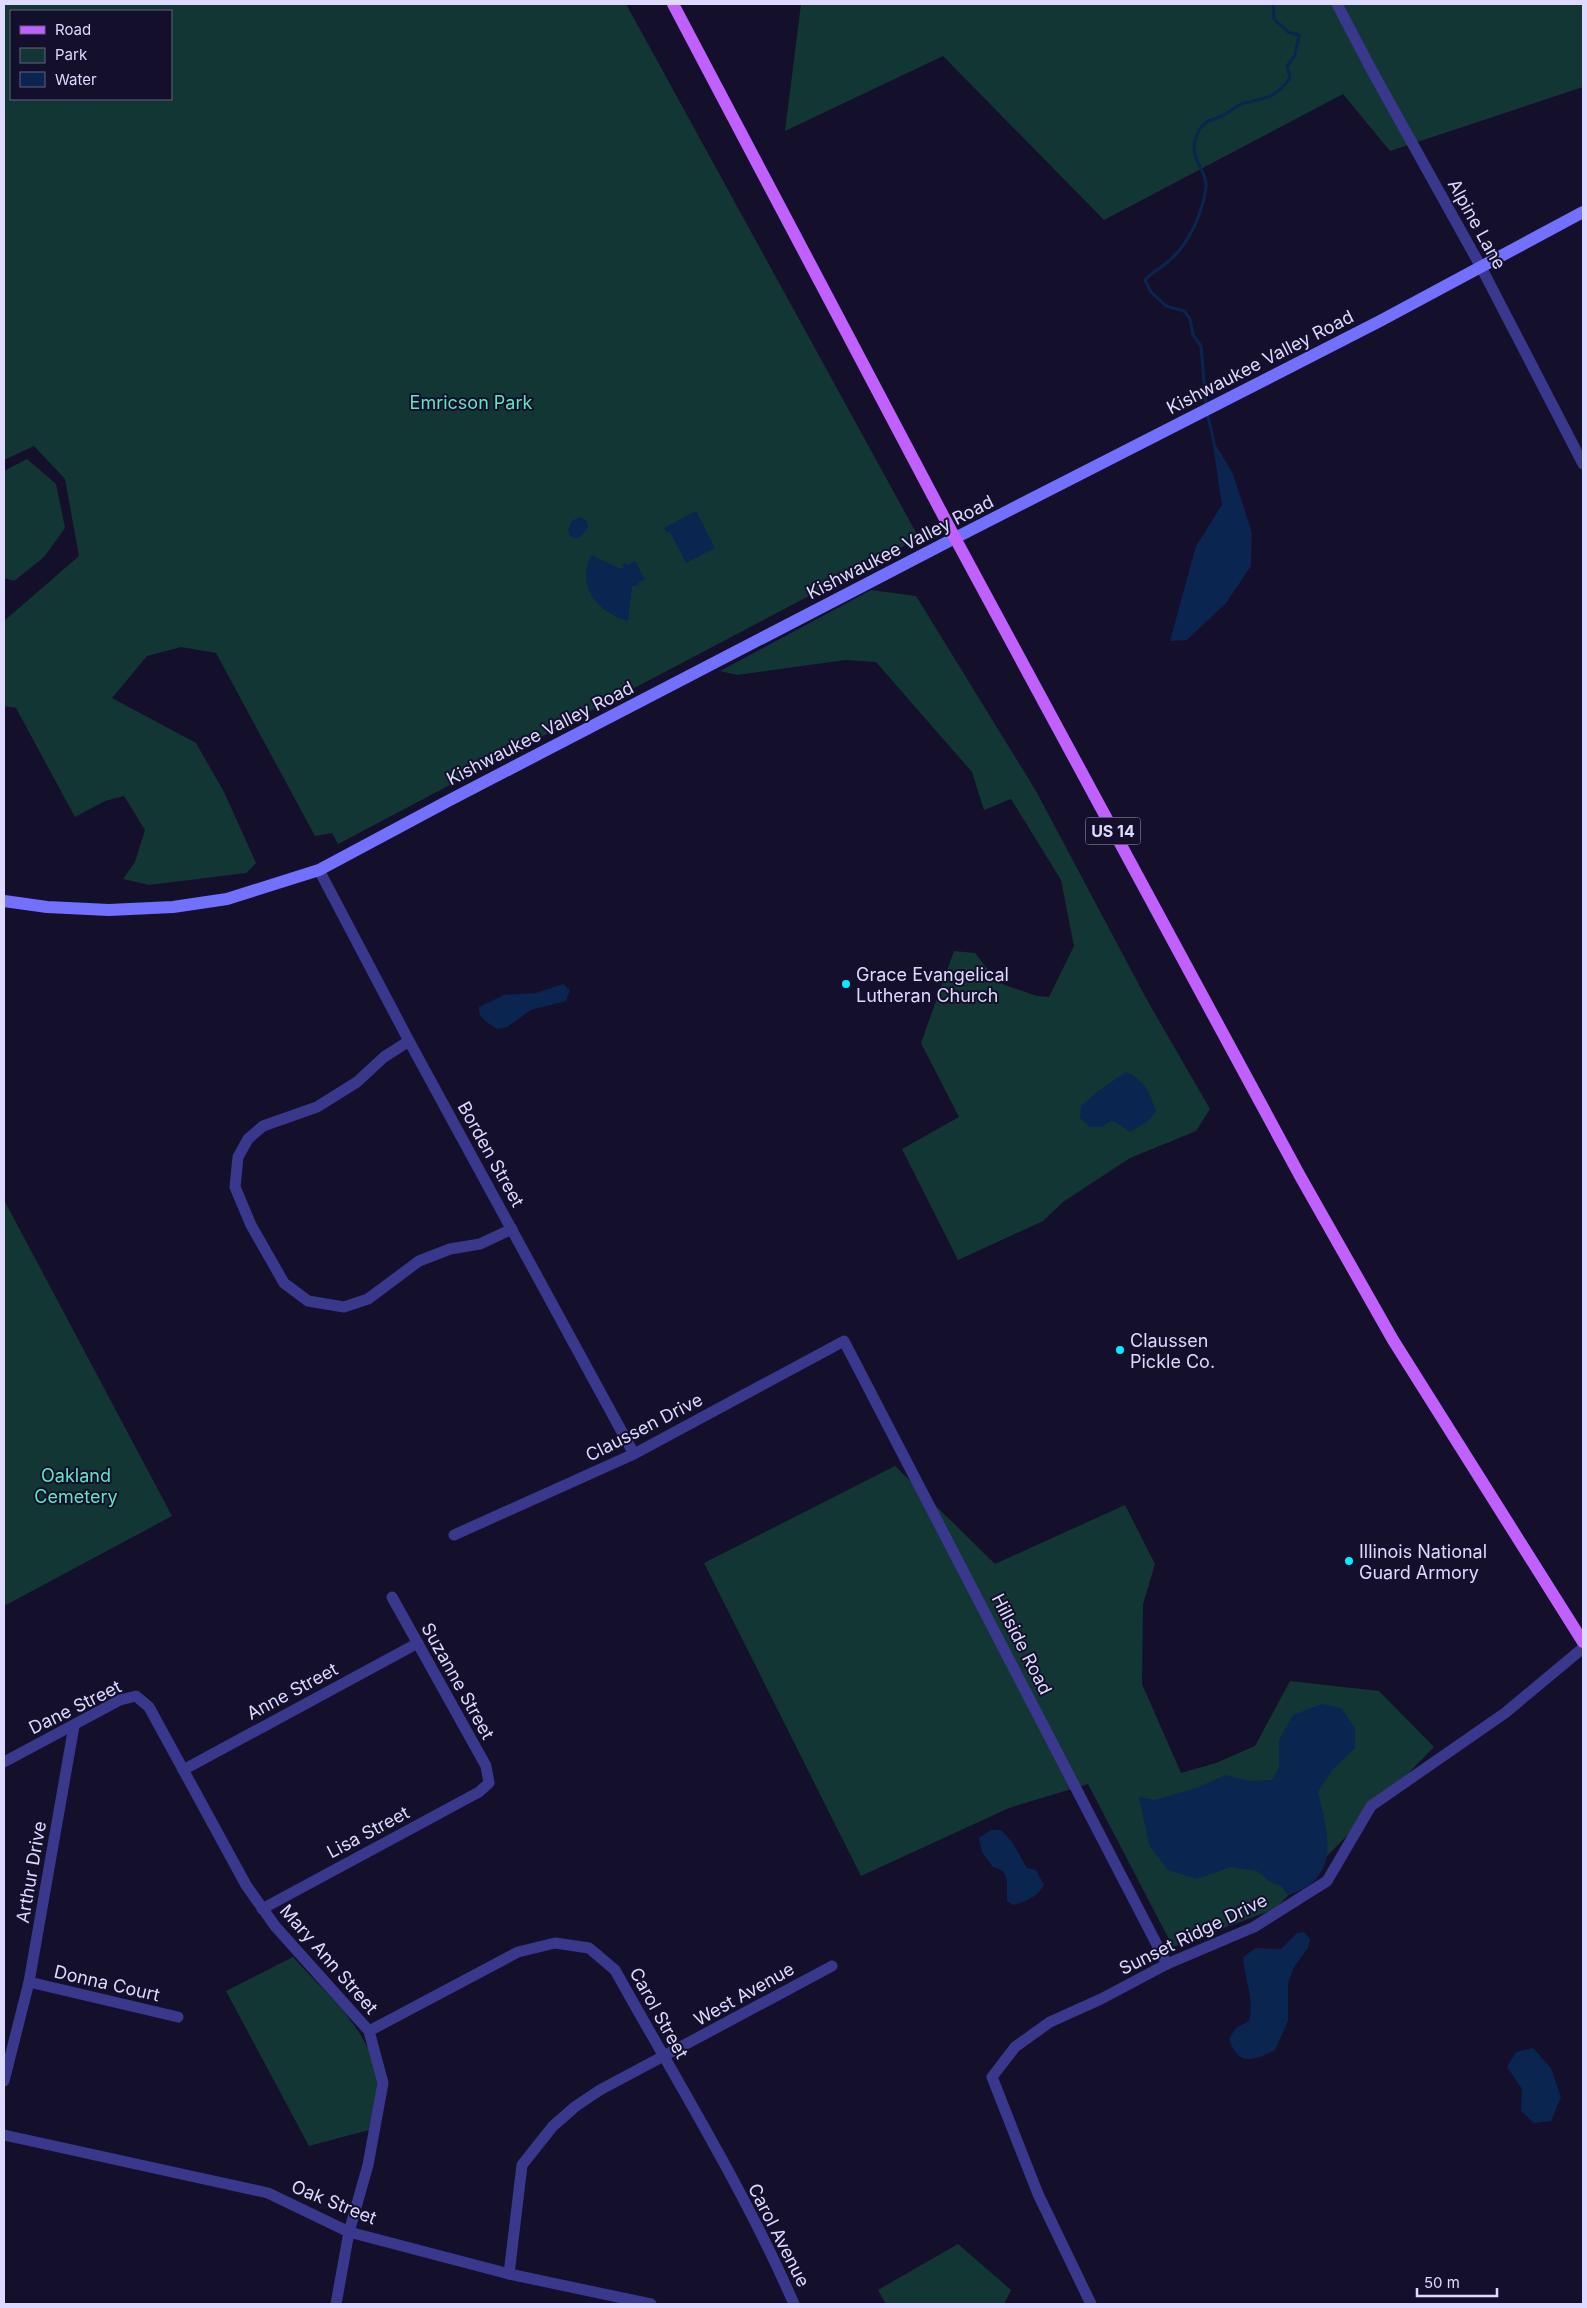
<svg xmlns="http://www.w3.org/2000/svg" width="1587" height="2308" viewBox="0 0 1587 2308" font-family="Inter,sans-serif">
  <style>
    .green { fill: #123634; fill-rule: evenodd }
    .water { fill: #0a2550 }
    .lines { fill: none; stroke-linecap: round; stroke-linejoin: round }
    .stream { stroke: #0a2550; stroke-width: 3 }
    .street { stroke: #3a388d; stroke-width: 11 }
    .secondary { stroke: #7271ff; stroke-width: 12 }
    .primary { stroke: #c061ff; stroke-width: 12 }
    .poi-dot { fill: #06ecff; stroke: #14102c; stroke-width: 2 }
    .labels { text-anchor: middle; dominant-baseline: central; stroke-width: 4; stroke-linejoin: round; paint-order: stroke }
    .shield { fill: #14102c; stroke: #a19dc0; stroke-width: 1 }
    .shield-label { font-size: 16px; font-weight: bold; fill: #dedaff }
    .street-label { font-size: 18px; fill: #dedaff; stroke: #14102c }
    .park-label { font-size: 18px; fill: #5fe6c1; stroke: #14102c }
    .poi-label { font-size: 18px; fill: #dedaff; stroke: #14102c; text-anchor: start }
  </style>
  <rect width="100%" height="100%" fill="#14102c"/>
  <!-- green -->
  <g class="green">
    <path d="M 4,4 L 626,4 L 919,538 L 338,844 L 332,833 L 315,836 L 216,653 L 181,647 L 147,656 L 112,698 L 196,743 L 224,792 L 256,863 L 246,873 L 149,885 L 123,879 L 135,862 L 145,830 L 124,796 L 105,801 L 75,817 L 16,708 L 4,706 L 4,621 L 79,556 L 65,479 L 34,446 L 4,460 ZM 11,11 L 171,11 L 171,99 L 11,99 Z"/>
    <polygon points="801,4 1583,4 1583,87 1390,151 1343,94 1104,220 943,56 785,131"/>
    <polygon points="27,459 56,484 65,528 44,557 14,581 4,578 4,471"/>
    <polygon points="871,590 916,596 1036,791 1147,1000 1210,1109 1196,1131 1130,1158 1063,1202 1043,1221 958,1260 902,1149 959,1117 921,1043 954,951 975,953 999,983 1037,996 1049,997 1074,946 1061,880 1011,799 984,810 972,772 876,662 845,660 737,675 720,671"/>
    <polygon points="4,1200 172,1516 4,1606"/>
    <polygon points="895,1466 995,1564 1125,1505 1155,1564 1143,1604 1142,1684 1181,1773 1216,1763 1255,1746 1290,1681 1379,1691 1434,1747 1275,1909 1173,1947 1088,1784 1009,1808 861,1876 704,1563"/>
    <path d="M 293,1957 C 324,1992 373,2031 377,2081 C 379,2094 371,2116 369,2130 L 309,2146 L 226,1991 Z"/>
    <polygon points="958,2244 1011,2290 1004,2304 886,2304 878,2290"/>
  </g>
  <!-- water -->
  <g class="water">
    <polygon points="1212,439 1233,474 1252,533 1251,566 1226,603 1187,640 1170,641 1196,546 1222,505"/>
    <polygon points="696,511 715,548 686,563 670,532 667,533 664,528"/>
    <path d="M 580,517 L 586,520 L 588,527 C 571,555 558,523 580,517 Z"/>
    <path d="M 591,555 L 621,569 L 624,567 L 622,565 L 626,563 L 628,565 L 635,561 L 645,579 L 638,583 L 639,585 L 632,586 L 628,621 C 597,612 576,587 591,555 Z"/>
    <path d="M 563,984 L 570,990 L 566,1001 L 531,1010 L 507,1027 L 497,1029 C 489,1023 477,1018 479,1007 L 504,995 L 536,993 Z"/>
    <path d="M 1126,1072 C 1144,1079 1151,1094 1156,1112 L 1147,1122 L 1130,1132 C 1124,1129 1118,1121 1111,1121 L 1102,1127 L 1090,1127 L 1080,1118 L 1081,1106 L 1098,1091 Z"/>
    <path d="M 1322,1704 L 1341,1708 L 1355,1728 L 1355,1748 L 1333,1769 L 1318,1792 C 1328,1833 1342,1879 1288,1895 L 1282,1887 L 1269,1881 L 1257,1871 L 1230,1867 L 1197,1879 L 1168,1870 L 1149,1845 L 1139,1797 L 1155,1800 L 1196,1788 L 1226,1775 L 1250,1781 L 1272,1780 L 1279,1768 L 1279,1740 L 1293,1715 Z"/>
    <path d="M 991,1830 L 1001,1830 L 1012,1842 L 1027,1868 L 1036,1870 L 1044,1885 C 1039,1896 1025,1902 1013,1905 L 1007,1901 L 1007,1880 L 1003,1871 L 992,1866 L 982,1852 L 979,1838 Z"/>
    <path d="M 1304,1932 L 1310,1939 L 1308,1948 L 1294,1967 L 1288,1983 L 1288,2021 L 1275,2050 C 1253,2061 1239,2067 1229,2039 L 1236,2028 L 1249,2021 C 1255,1999 1244,1978 1243,1957 L 1256,1948 L 1281,1949 L 1297,1933 Z"/>
    <polygon points="1533,2048 1551,2068 1561,2097 1551,2121 1534,2123 1521,2111 1522,2089 1507,2067 1516,2052"/>
  </g>
  <g class="lines">
    <!-- stream -->
    <g class="stream">
      <path d="M 1206,405 L 1201,346 L 1193,335 L 1190,319 L 1184,311 L 1166,306 L 1151,292 L 1145,280 C 1152,272 1161,268 1169,261 C 1189,244 1203,212 1206,187 C 1208,169 1183,156 1200,129 C 1206,120 1212,120 1222,116 C 1230,112 1237,105 1245,103 C 1267,97 1276,98 1290,78 L 1287,66 L 1295,55 L 1299,35 L 1288,32 L 1274,19 L 1273,4"/>
      <polyline points="1207,412 1214,442"/>
    </g>
    <!-- street -->
    <g class="street">
      <polyline points="1337,4 1371,69 1481,267 1583,464"/>
      <polyline points="319,870 409,1041 634,1454"/>
      <polyline points="409,1041 384,1057 357,1082 317,1107 263,1126 248,1139 238,1157 235,1187 251,1225 284,1283 308,1301 344,1307 368,1299 419,1261 450,1249 480,1244 512,1229"/>
      <polyline points="454,1535 634,1454 844,1341 1167,1964"/>
      <polyline points="4,1762 120,1700 136,1696 149,1707 246,1885 275,1926 369,2031 383,2083 368,2165 349,2232 336,2304"/>
      <polyline points="183,1770 418,1643"/>
      <polyline points="262,1909 479,1792 489,1783 486,1766 392,1597"/>
      <polyline points="29,1982 178,2017"/>
      <path d="M 369,2031 L 518,1952 L 555,1943 L 589,1948 L 615,1970 C 676,2080 744,2189 794,2304"/>
      <polyline points="4,2081 29,1982 74,1726"/>
      <polyline points="4,2135 268,2193 349,2232 509,2274 651,2304"/>
      <polyline points="509,2274 522,2165 553,2126 576,2106 600,2090 832,1966"/>
      <polyline points="1091,2304 1038,2194 992,2077 1015,2047 1050,2022 1101,1999 1167,1964 1254,1927 1327,1881 1371,1806 1505,1713 1583,1648"/>
    </g>
    <!-- secondary -->
    <polyline class="secondary" points="4,901 47,907 109,910 173,907 227,899 319,870 448,801 955,538 1380,321 1583,212"/>
    <!-- primary -->
    <polyline class="primary" points="673,4 955,538 1300,1176 1393,1340 1583,1642"/>
  </g>
  <!-- markers -->
  <g class="poi-dot">
    <circle cx="846" cy="984" r="5"/>
    <circle cx="1120" cy="1350" r="5"/>
    <circle cx="1349" cy="1561" r="5"/>
  </g>
  <g class="labels">
    <!-- shield labels -->
    <rect class="shield" x="1085.5" y="817.5" width="55" height="27" rx="4"/>
    <g class="shield-label">
      <text x="1113" y="831">US 14</text>
    </g>
    <!-- street labels -->
    <g class="street-label">
      <text transform="translate(1477 224) rotate(61)">Alpine Lane</text>
      <text transform="translate(1260 362) rotate(-27)">Kishwaukee Valley Road</text>
      <text transform="translate(900 547) rotate(-27)">Kishwaukee Valley Road</text>
      <text transform="translate(540 733) rotate(-27)">Kishwaukee Valley Road</text>
      <text transform="translate(491 1154) rotate(61)">Borden Street</text>
      <text transform="translate(644 1427) rotate(-27)">Claussen Drive</text>
      <text transform="translate(1022 1644) rotate(63)">Hillside Road</text>
      <text transform="translate(458 1681) rotate(61)">Suzanne Street</text>
      <text transform="translate(292 1691) rotate(-28)">Anne Street</text>
      <text transform="translate(75 1707) rotate(-26)">Dane Street</text>
      <text transform="translate(368 1832) rotate(-28)">Lisa Street</text>
      <text transform="translate(31 1872) rotate(-80)">Arthur Drive</text>
      <text transform="translate(1193 1934) rotate(-26)">Sunset Ridge Drive</text>
      <text transform="translate(329 1959) rotate(49)">Mary Ann Street</text>
      <text transform="translate(107 1983) rotate(13)">Donna Court</text>
      <text transform="translate(744 1994) rotate(-29)">West Avenue</text>
      <text transform="translate(659 2013) rotate(61)">Carol Street</text>
      <text transform="translate(334 2202) rotate(22)">Oak Street</text>
      <text transform="translate(779 2235) rotate(63)">Carol Avenue</text>
    </g>
    <!-- park labels -->
    <g class="park-label">
      <text x="471" y="402">Emricson Park</text>
      <text x="76" y="1475">Oakland<tspan x="76" dy="21">Cemetery</tspan></text>
    </g>
    <!-- poi labels -->
    <g class="poi-label">
      <text x="856" y="974">Grace Evangelical<tspan x="856" dy="21">Lutheran Church</tspan></text>
      <text x="1130" y="1340">Claussen<tspan x="1130" dy="21">Pickle Co.</tspan></text>
      <text x="1359" y="1551">Illinois National<tspan x="1359" dy="21">Guard Armory</tspan></text>
    </g>
  </g>
  <!-- border -->
  <rect width="1587" height="2308" fill="none" stroke="#dedaff" stroke-width="10"/>
  <!-- legend -->
  <rect x="10" y="10" width="162" height="90" fill="#14102c" stroke="#656180"/>
  <rect x="20" y="26" width="25" height="8" fill="#c061ff" stroke="#656180"/>
  <text x="55" y="35" font-size="15" fill="#dedaff">Road</text>
  <rect x="20" y="48" width="25" height="15" fill="#123634" stroke="#656180"/>
  <text x="55" y="60" font-size="15" fill="#dedaff">Park</text>
  <rect x="20" y="72" width="25" height="15" fill="#0a2550" stroke="#656180"/>
  <text x="55" y="85" font-size="15" fill="#dedaff">Water</text>
  <!-- scale -->
  <path d="M1417 2288v8h80v-8" fill="none" stroke="#dedaff" stroke-width="2.5"/>
  <text x="1424" y="2288" font-size="15" fill="#dedaff" stroke="#14102c" stroke-width="4" paint-order="stroke">50 m</text>
</svg>
